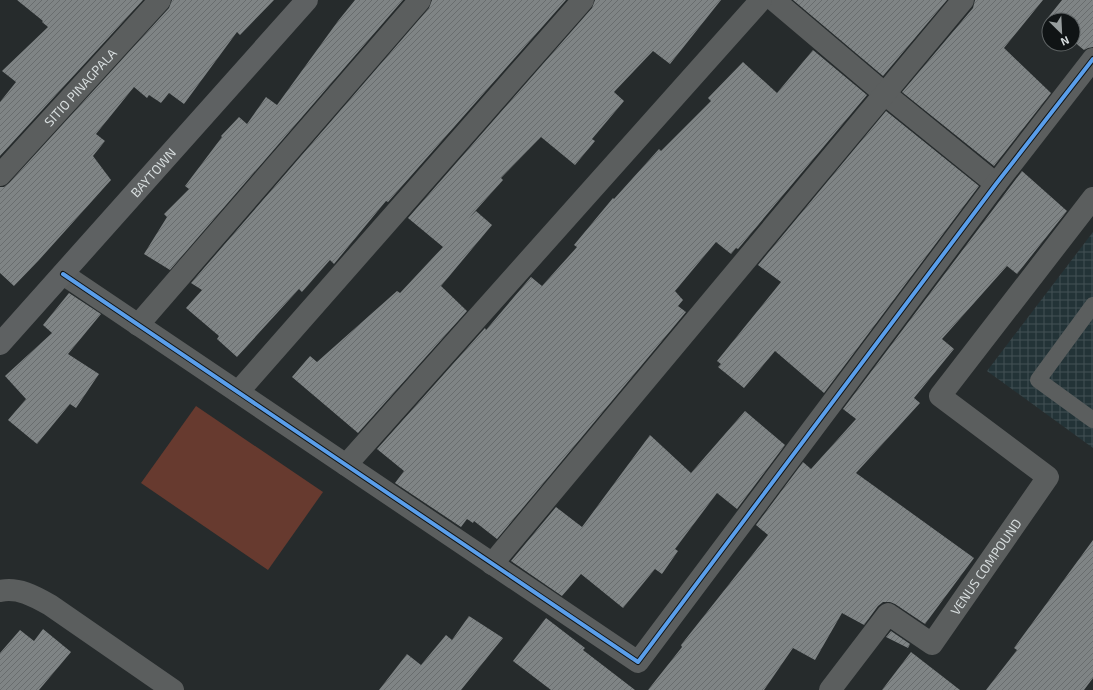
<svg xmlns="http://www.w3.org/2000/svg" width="1093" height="690" viewBox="0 0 1093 690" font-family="'Exo 2',sans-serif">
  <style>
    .industrial { fill: url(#industrial-grid) }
    .grass { fill: #673a2f }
    .building { fill: url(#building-hatch) }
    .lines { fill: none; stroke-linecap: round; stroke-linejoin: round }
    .service { stroke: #5b5e5e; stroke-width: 16 }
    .minor { stroke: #5b5e5e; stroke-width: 22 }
    .secondary { stroke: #5e6162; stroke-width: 22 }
    .cycleway-casing { stroke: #101415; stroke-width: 6 }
    .cycleway { stroke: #5a9eea; stroke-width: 4 }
    .labels { text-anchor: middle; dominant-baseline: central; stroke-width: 4; stroke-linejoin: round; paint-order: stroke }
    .street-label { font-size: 13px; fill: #d6dcdd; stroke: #101415 }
  </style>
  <defs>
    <pattern id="industrial-grid" width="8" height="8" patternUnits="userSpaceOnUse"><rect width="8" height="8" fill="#233337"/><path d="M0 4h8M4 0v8" fill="none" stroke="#425054"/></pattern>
    <pattern id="building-hatch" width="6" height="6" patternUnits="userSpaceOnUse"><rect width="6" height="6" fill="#7f8485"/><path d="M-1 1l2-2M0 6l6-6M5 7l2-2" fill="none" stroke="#696d6e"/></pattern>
  </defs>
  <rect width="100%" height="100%" fill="#262b2c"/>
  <!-- industrial -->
  <polygon class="industrial" points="1093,232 1093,448 987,371"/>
  <!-- grass -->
  <polygon class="grass" points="196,406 323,492 268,570 141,483"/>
  <!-- building -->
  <g class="building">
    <polygon points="17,0 143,0 0,156 0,102 16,82 2,71 48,27 42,22 43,21"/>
    <polygon points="172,0 274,0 240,35 237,32 184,104 169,93 161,103 149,95 147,98 134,87 96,134 105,141 93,156 111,180 39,260 14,286 0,273 0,187 4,187 9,183 169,8"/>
    <polygon points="355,0 403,0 170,270 144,254 167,217 164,214 189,189 185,186 222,137 221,136 239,117 247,124 266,97 277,105 338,21"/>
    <polygon points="432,0 566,0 388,202 386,201 334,264 330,260 302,292 299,289 237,357 217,339 219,336 186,308 202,290 191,283 429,8"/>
    <polygon points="595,0 721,0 670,64 653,51 614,92 624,101 592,139 595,141 575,165 541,137 501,178 503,180 468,219 476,211 492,225 441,286 467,311 358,433 292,377 310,356 317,362 397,291 400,293 443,247 408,218 592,8"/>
    <polygon points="793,0 947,0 883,76"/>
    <polygon points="975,0 1043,0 1004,48 1051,93 994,166 902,92 973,8"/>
    <polygon points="1062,0 1093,0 1093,47 1088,48 1084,50 1073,41 1073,20 1049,20 1049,22 1046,20"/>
    <polygon points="813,50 867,95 738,249 736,248 731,254 716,242 675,291 683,300 678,306 686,312 497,539 474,521 473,523 467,519 461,527 395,483 404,471 377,449 485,328 486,330 531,277 542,286 577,247 574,245 613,198 614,199 659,149 661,151 711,101 708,98 743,62 777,93"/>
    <polygon points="886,111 979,186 824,393 775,351 744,388 718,367 721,364 717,361 781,282 758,265"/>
    <polygon points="1022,171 1067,211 1017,274 1007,266 942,339 954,349 914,398 920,403 856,473 974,558 925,624 895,604 890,602 883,602 878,606 864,625 842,613 815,660 793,648 764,690 648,690 682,647 681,645 768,535 756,525 803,462 811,469 856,419 843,409"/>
    <polygon points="69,293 101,314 68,354 99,374 76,408 70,404 37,444 8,420 26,399 5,376 52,333 43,325"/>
    <polygon points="745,411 785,445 737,509 717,493 675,549 678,551 662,574 655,569 623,608 581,574 562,596 511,561 556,507 582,527 650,435 691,473"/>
    <polygon points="1093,540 1093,678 1084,690 986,690 1017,650 1014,648"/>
    <polygon points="469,616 503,638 461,690 379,690 407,654 421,665 446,635 452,640"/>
    <polygon points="546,618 585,648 583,650 635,690 551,690 513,661"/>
    <polygon points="43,629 71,652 39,690 0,690 0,653 20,630 34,641"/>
    <polygon points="891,631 910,644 908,648 886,637"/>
    <polygon points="911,652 960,690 882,690"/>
  </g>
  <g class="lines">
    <!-- service -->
    <polyline class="service" points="1093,305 1038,380 1093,420"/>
    <!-- minor -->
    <g class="minor">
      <polyline points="774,0 885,94 996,184"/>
      <path id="s1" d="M 0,175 L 160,0"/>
      <polyline points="63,274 638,662 996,184 1093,59"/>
      <polyline points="138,325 420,0"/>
      <polyline points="238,392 583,0"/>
      <polyline points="346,465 761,0"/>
      <polyline points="492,564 963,0"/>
      <path d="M 0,591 C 18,587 34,596 50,605 L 173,690"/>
      <path id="s2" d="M 830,690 L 888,614 L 932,644 L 1048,477 L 940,396 L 1093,198"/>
    </g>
    <!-- secondary -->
    <path class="secondary" id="s3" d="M 0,344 L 307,0"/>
    <defs>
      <polyline id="cycleway" points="63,274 638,662 996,184 1093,59"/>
    </defs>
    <!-- cycleway casing -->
    <use href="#cycleway" class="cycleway-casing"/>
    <!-- cycleway -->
    <use href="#cycleway" class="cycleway"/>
  </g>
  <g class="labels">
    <!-- street labels -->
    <g class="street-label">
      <text stroke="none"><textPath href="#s1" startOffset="119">SITIO PINAGPALA</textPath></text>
      <text stroke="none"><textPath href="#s3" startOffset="230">BAYTOWN</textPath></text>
      <text stroke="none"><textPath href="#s2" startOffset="243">VENUS COMPOUND</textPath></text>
    </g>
  </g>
  <!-- north arrow -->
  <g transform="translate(1061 32) rotate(156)"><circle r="19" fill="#101415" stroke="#5f6465"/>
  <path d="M0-3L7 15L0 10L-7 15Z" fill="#989e9f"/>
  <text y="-6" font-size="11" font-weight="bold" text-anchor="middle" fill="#d6dcdd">N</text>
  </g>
</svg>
